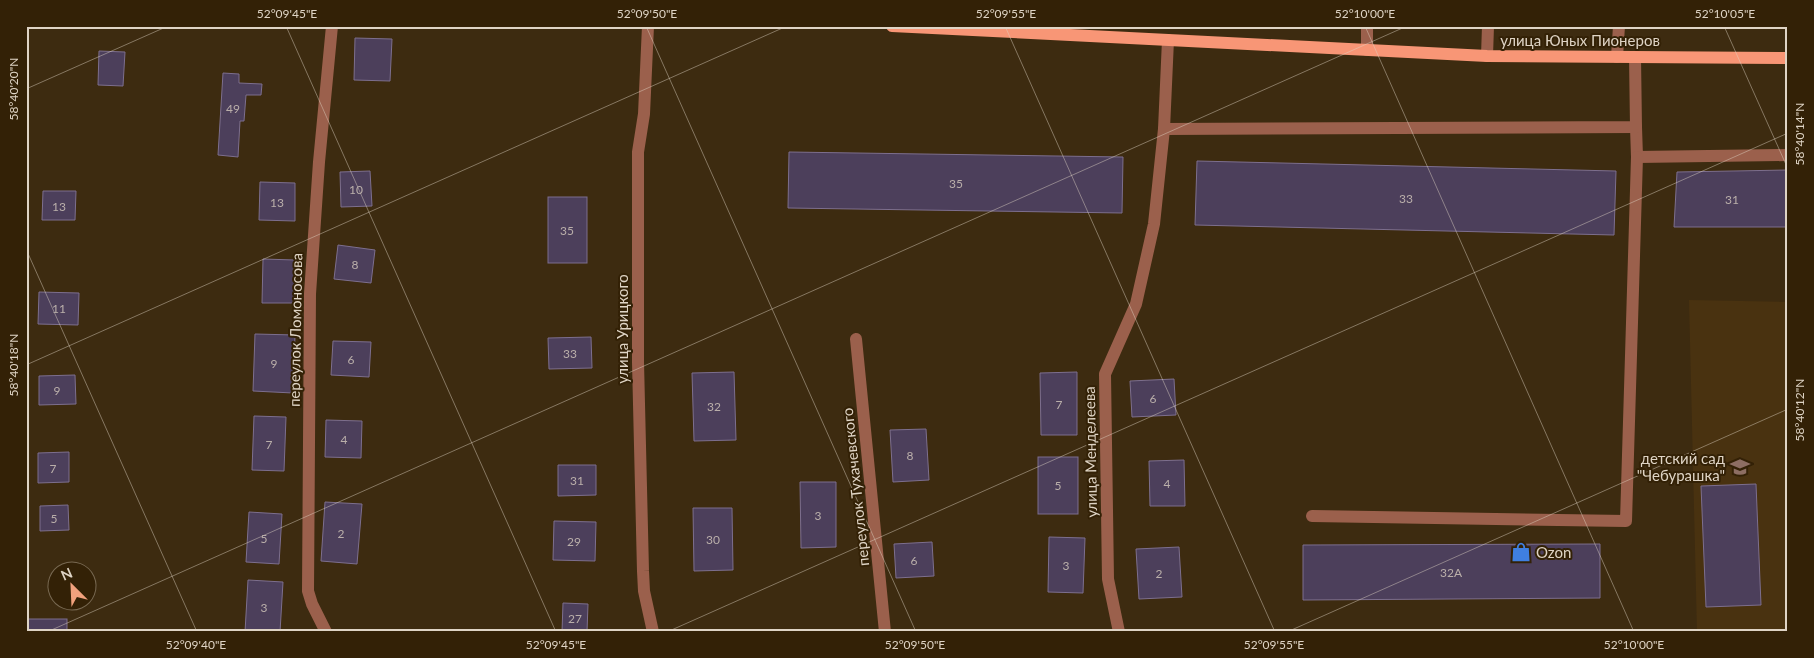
<svg xmlns="http://www.w3.org/2000/svg" width="1814" height="658" viewBox="0 0 1814 658" font-family="Lato,sans-serif">
  <style>
    .built { fill: #493210 }
    .building { fill: #4c3f5b; stroke: #7d6f8e }
    .lines { fill: none; stroke-linecap: round; stroke-linejoin: round }
    .minor { stroke: #9b604c; stroke-width: 12 }
    .major { stroke: #f89676; stroke-width: 12 }
    .ticks { fill: none; stroke: #dfd4c5; stroke-width: 1; stroke-opacity: 0.45 }
    .labels { text-anchor: middle; dominant-baseline: central; stroke-width: 4; stroke-linejoin: round; paint-order: stroke }
    .number-label { font-size: 12px; fill: #baafaa }
    .street-label { font-size: 15px; fill: #dfd4c5; stroke: #332106 }
    .poi-label { font-size: 15px; fill: #dfd4c5; stroke: #332106; text-anchor: end }
    .neatline { fill: none; stroke: #dfd4c5; stroke-width: 2 }
    .ticks-label { font-size: 12px; text-anchor: middle; fill: #dfd4c5 }
  </style>
  <rect width="100%" height="100%" fill="#3d2b10"/>
  <!-- built -->
  <polygon class="built" points="1689,300 1788,302 1788,632 1697,632"/>
  <!-- building -->
  <g class="building">
    <polygon points="355,38 392,39 390,81 354,80"/>
    <polygon points="99,51 125,52 123,86 98,85"/>
    <polygon points="223,73 239,74 239,83 262,84 261,95 246,95 244,121 240,121 238,157 218,155"/>
    <polygon points="789,152 1123,157 1122,213 788,208"/>
    <polygon points="1197,161 1616,171 1614,235 1195,225"/>
    <polygon points="1788,170 1788,227 1674,227 1677,172"/>
    <polygon points="370,171 372,206 341,207 340,172"/>
    <polygon points="260,182 295,183 295,221 259,220"/>
    <polygon points="43,191 76,191 75,220 42,220"/>
    <rect x="548" y="197" width="39" height="66"/>
    <polygon points="338,245 375,250 371,283 334,279"/>
    <polygon points="263,259 295,260 294,303 262,303"/>
    <polygon points="39,292 79,293 78,325 38,324"/>
    <polygon points="255,334 295,335 293,393 253,391"/>
    <polygon points="591,337 592,368 549,369 548,338"/>
    <polygon points="333,341 371,342 369,377 331,375"/>
    <polygon points="734,372 736,440 694,441 692,373"/>
    <polygon points="1077,372 1077,435 1041,435 1040,373"/>
    <polygon points="75,375 76,404 39,405 39,376"/>
    <polygon points="1174,379 1176,415 1132,417 1130,381"/>
    <polygon points="254,416 286,417 284,471 252,470"/>
    <polygon points="326,420 362,421 361,458 325,457"/>
    <polygon points="926,429 929,480 893,482 890,430"/>
    <polygon points="69,452 69,482 38,483 38,453"/>
    <rect x="1038" y="457" width="40" height="57"/>
    <polygon points="1184,460 1185,506 1150,506 1149,461"/>
    <polygon points="558,465 596,465 596,495 558,496"/>
    <polygon points="800,482 836,482 836,547 801,548"/>
    <polygon points="1756,484 1761,605 1706,607 1701,486"/>
    <polygon points="325,502 362,504 357,564 321,561"/>
    <polygon points="68,505 69,530 40,531 40,506"/>
    <polygon points="693,508 732,508 733,570 694,571"/>
    <polygon points="249,512 282,514 279,564 246,562"/>
    <polygon points="554,521 596,522 595,561 553,560"/>
    <polygon points="1049,537 1085,538 1083,593 1048,592"/>
    <polygon points="932,542 934,576 896,578 894,544"/>
    <polygon points="1600,544 1600,598 1303,600 1303,545"/>
    <polygon points="1179,547 1182,597 1139,599 1136,549"/>
    <polygon points="248,580 283,582 280,632 245,632"/>
    <polygon points="563,603 588,604 587,632 562,632"/>
    <rect x="26" y="619" width="41" height="13"/>
  </g>
  <g class="lines">
    <!-- minor -->
    <g class="minor">
      <polyline points="648,26 644,114 638,152 638,362 643,571 644,591 653,632"/>
      <polyline points="1367,50 1367,26"/>
      <polyline points="1487,56 1488,26"/>
      <polyline points="1617,57 1619,26"/>
      <polyline points="1636,127 1637,157 1788,155"/>
      <polyline points="1164,129 1636,127 1635,57"/>
      <polyline points="856,339 885,632"/>
      <polyline points="1312,516 1626,521 1637,157"/>
      <polyline points="326,632 312,604 308,591 310,294 319,162 332,26"/>
      <polyline points="1119,632 1108,579 1105,374 1136,304 1154,224 1164,129 1168,40"/>
    </g>
    <!-- major -->
    <polyline class="major" points="892,26 1487,56 1788,58"/>
  </g>
  <!-- ticks -->
  <path class="ticks" d="M 286,26 L 556,632M 646,26 L 916,632M 1005,26 L 1275,632M 1365,26 L 1634,632M 1724,26 L 1788,169M 26,89 L 168,26M 26,249 L 197,632M 26,365 L 787,26M 47,632 L 1407,26M 667,632 L 1788,133M 1287,632 L 1788,409"/>
  <!-- icons -->
  <defs>
    <symbol id="school-bare" viewBox="-9 -9 18 18"><path d="M0-5L7-2L0 1L-7-2ZM-4 1L0 2.5L4 1V4Q0 6-4 4Z" fill="#8d6e63" stroke="#332106" stroke-width="2.5" paint-order="stroke"/></symbol>
    <symbol id="shop-bare" viewBox="-9 -9 18 18"><path d="M-5-2.5h2.3a2.7 3.5 0 0 1 5.4 0H5L5.5 6h-11ZM-1.5-2.5h3a1.5 2.3 0 0 0-3 0Z" fill="#3f7fe0" stroke="#332106" stroke-width="2.5" paint-order="stroke"/></symbol>
  </defs>
  <g fill-rule="evenodd">
    <use href="#school-bare" x="1726" y="453" width="28" height="28"/>
    <use href="#shop-bare" x="1507" y="538" width="28" height="28"/>
  </g>
  <g class="labels">
    <!-- number labels -->
    <g class="number-label">
      <text x="233" y="108">49</text>
      <text x="956" y="183">35</text>
      <text x="356" y="189">10</text>
      <text x="1406" y="198">33</text>
      <text x="1732" y="199">31</text>
      <text x="277" y="202">13</text>
      <text x="59" y="206">13</text>
      <text x="567" y="230">35</text>
      <text x="355" y="264">8</text>
      <text x="59" y="308">11</text>
      <text x="570" y="353">33</text>
      <text x="351" y="359">6</text>
      <text x="274" y="363">9</text>
      <text x="57" y="390">9</text>
      <text x="1153" y="398">6</text>
      <text x="1059" y="404">7</text>
      <text x="714" y="406">32</text>
      <text x="344" y="439">4</text>
      <text x="269" y="444">7</text>
      <text x="910" y="455">8</text>
      <text x="53" y="468">7</text>
      <text x="577" y="480">31</text>
      <text x="1167" y="483">4</text>
      <text x="1058" y="485">5</text>
      <text x="818" y="515">3</text>
      <text x="54" y="518">5</text>
      <text x="341" y="533">2</text>
      <text x="264" y="538">5</text>
      <text x="713" y="539">30</text>
      <text x="574" y="541">29</text>
      <text x="914" y="560">6</text>
      <text x="1066" y="565">3</text>
      <text x="1451" y="572">32А</text>
      <text x="1159" y="573">2</text>
      <text x="264" y="607">3</text>
      <text x="575" y="618">27</text>
    </g>
    <!-- street labels -->
    <g class="street-label">
      <text x="1580" y="40">улица Юных Пионеров</text>
      <text transform="translate(622 329) rotate(-90)">улица Урицкого</text>
      <text transform="translate(295 330) rotate(-89)">переулок Ломоносова</text>
      <text transform="translate(1090 452) rotate(-91)">улица Менделеева</text>
      <text transform="translate(855 487) rotate(-96)">переулок Тухачевского</text>
    </g>
    <!-- poi labels -->
    <g class="poi-label">
      <text x="1725" y="458">детский сад<tspan x="1725" dy="17">"Чебурашка"</tspan></text>
      <text x="1536" y="552" text-anchor="start">Ozon</text>
    </g>
  </g>
  <!-- border -->
  <rect width="1814" height="658" fill="none" stroke="#332106" stroke-width="55"/>
  <!-- north arrow -->
  <g transform="translate(72 586) rotate(336)"><circle r="24" fill="#332106" stroke="#786952"/>
  <path d="M0-4L9 19L0 12L-9 19Z" fill="#f1a17d"/>
  <text y="-8" font-size="14" font-weight="bold" text-anchor="middle" fill="#dfd4c5">N</text>
  </g>
  <rect x="28" y="28" width="1758" height="602" class="neatline"/>
  <g class="ticks-label">
    <text x="287" y="18">52°09'45"E</text>
    <text x="647" y="18">52°09'50"E</text>
    <text x="1006" y="18">52°09'55"E</text>
    <text x="1365" y="18">52°10'00"E</text>
    <text x="1725" y="18">52°10'05"E</text>
    <text transform="translate(14 89) rotate(-90)" y="4">58°40'20"N</text>
    <text transform="translate(1800 134) rotate(-90)" y="4">58°40'14"N</text>
    <text transform="translate(14 365) rotate(-90)" y="4">58°40'18"N</text>
    <text transform="translate(1800 410) rotate(-90)" y="4">58°40'12"N</text>
    <text x="196" y="649">52°09'40"E</text>
    <text x="556" y="649">52°09'45"E</text>
    <text x="915" y="649">52°09'50"E</text>
    <text x="1274" y="649">52°09'55"E</text>
    <text x="1634" y="649">52°10'00"E</text>
  </g>
</svg>
